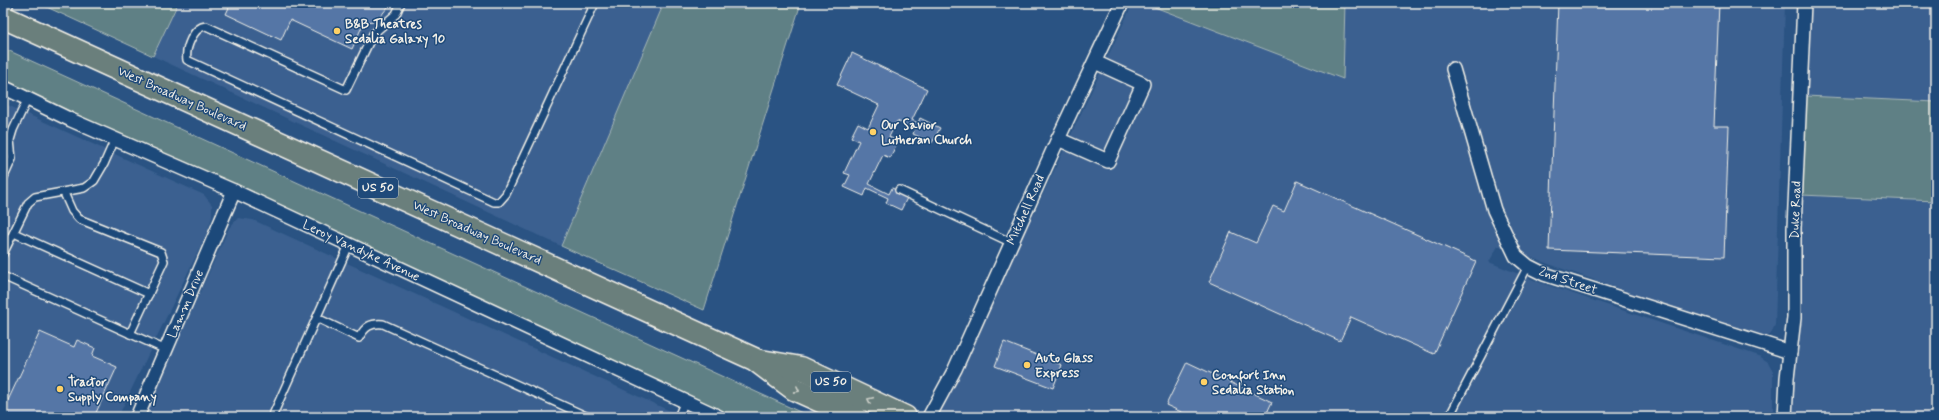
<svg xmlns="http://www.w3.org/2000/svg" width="1939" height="420" viewBox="0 0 1939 420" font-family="Mynerve,sans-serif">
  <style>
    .built { fill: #3b6190 }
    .green { fill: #5e8085; stroke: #a9b8b6 }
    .building { fill: #5476a6; stroke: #f4f1e8 }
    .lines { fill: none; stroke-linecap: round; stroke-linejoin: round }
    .lane-casing { stroke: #f4f1e8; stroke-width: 10 }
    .street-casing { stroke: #f4f1e8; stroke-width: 16 }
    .highway-casing { stroke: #f4f1e8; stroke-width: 25 }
    .lane { stroke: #1f4a7a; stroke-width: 7 }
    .street { stroke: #1f4a7a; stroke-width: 13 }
    .highway { stroke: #6b7f7c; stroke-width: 22 }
    .oneway { stroke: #cbcfc8 }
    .poi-dot { fill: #ffd166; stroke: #1f4a7a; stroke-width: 1.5 }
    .labels { text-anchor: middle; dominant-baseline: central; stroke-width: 3; stroke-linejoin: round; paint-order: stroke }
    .shield { fill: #1f4a7a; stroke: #b4bfc7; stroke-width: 1 }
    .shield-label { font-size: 12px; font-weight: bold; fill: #f4f1e8 }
    .poi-label { font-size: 13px; font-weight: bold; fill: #f4f1e8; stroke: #1f4a7a; text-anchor: start }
    .street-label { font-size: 13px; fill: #f4f1e8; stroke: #1f4a7a }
  </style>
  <rect width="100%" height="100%" fill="#2a5383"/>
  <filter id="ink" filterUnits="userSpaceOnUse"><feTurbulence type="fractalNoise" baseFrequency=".025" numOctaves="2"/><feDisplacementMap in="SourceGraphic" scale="8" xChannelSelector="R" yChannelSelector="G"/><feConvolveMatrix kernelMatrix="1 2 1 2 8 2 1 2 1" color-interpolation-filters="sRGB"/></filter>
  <g filter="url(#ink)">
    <!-- built -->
    <g class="built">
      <polygon points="178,3 664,3 561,246 153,56"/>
      <polygon points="1133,3 1144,3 1343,79 1345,3 1785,3 1775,325 1770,335 1759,338 1498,246 1489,262 1541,283 1759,356 1768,362 1773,371 1773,417 940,417 941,411"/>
      <polygon points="1809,3 1936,3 1936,102 1805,96"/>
      <polygon points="3,103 204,195 212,205 212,217 206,235 118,417 3,417"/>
      <polygon points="1801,195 1936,201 1936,417 1789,417"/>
      <polygon points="238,218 253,220 683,417 144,417 229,228"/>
    </g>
    <!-- green -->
    <g class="green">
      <polygon points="38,3 178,3 153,56"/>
      <polygon points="664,3 801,3 704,310 561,246"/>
      <polygon points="1144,3 1345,3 1343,79"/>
      <polygon points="3,48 811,417 729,417 3,84"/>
      <polygon points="1805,96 1936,102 1936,201 1801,195"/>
    </g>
    <!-- building -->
    <g class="building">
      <polygon points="231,3 391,3 380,17 375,21 364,22 352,49 290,20 281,40 226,14"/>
      <polygon points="1558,3 1719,3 1714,126 1729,126 1724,257 1549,250"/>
      <polygon points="852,53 927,89 912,120 918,123 920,118 940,128 932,143 913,134 915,129 897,121 889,137 898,141 890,158 883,155 869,184 889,194 892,188 908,196 901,210 886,203 888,198 867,188 864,196 844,187 850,175 844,173 859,141 851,137 858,123 868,128 879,105 837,85"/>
      <polygon points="1297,181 1476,261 1434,354 1351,317 1340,341 1209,282 1231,232 1256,243 1273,206 1284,211"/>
      <polygon points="40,332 74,347 77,340 95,348 92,356 117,367 94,417 3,417 3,411"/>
      <polygon points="1004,342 1062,365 1053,388 995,366"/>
      <polygon points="1187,362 1272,402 1265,417 1192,417 1166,405"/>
    </g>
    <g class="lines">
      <defs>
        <g id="lane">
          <path d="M 401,3 L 396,14 L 373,34 L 346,90 L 206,26 C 193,27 185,49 187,60 L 494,202 L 499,202 L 506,194 L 595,3"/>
          <polyline points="4,16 10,3"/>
          <polyline points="3,179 12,159 10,140 13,130 28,98"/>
          <polyline points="899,190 1012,243"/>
          <polyline points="64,193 72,211 79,219 161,252 164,261 130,334"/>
          <polyline points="14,233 149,294"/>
          <polyline points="3,254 28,203 35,197 84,188 94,181 104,164 115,139"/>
          <polyline points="3,276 166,350"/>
          <path d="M 317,318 L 359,338 C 365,326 371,323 383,324 L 588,417"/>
          <polyline points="272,417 349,245"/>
          <polyline points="678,417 685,401"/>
          <polyline points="1449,417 1528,266"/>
        </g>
        <g id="street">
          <polyline points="1453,69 1494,210 1516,256 1528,266 1544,274 1790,352"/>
          <polyline points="3,87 71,120 234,191 719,417"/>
          <polyline points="1058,139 1108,161 1143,84 1095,62"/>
          <polyline points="137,417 234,191"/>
          <polyline points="929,417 955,369 1058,139 1122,3"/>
          <polyline points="1785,417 1787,378 1794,318 1794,228 1804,3"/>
        </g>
        <g id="highway">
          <polyline points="3,17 754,359 794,389 856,417"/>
          <polyline points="761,361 801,368 905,417"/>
        </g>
      </defs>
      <!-- lane casing -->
      <use href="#lane" class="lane-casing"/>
      <!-- street casing -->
      <use href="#street" class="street-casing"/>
      <!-- highway casing -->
      <use href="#highway" class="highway-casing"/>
      <!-- lane -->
      <use href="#lane" class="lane"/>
      <!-- street -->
      <use href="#street" class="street"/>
      <!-- highway -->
      <use href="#highway" class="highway"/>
    </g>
    <!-- one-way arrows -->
    <defs><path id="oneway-chevron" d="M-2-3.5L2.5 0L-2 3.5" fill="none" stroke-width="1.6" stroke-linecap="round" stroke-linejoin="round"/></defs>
    <g class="oneway">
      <use href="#oneway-chevron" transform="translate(797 390) rotate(28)"/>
      <use href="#oneway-chevron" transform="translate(870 400) rotate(-155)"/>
    </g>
  </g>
  <!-- markers -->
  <g class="poi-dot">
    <circle cx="337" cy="31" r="4"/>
    <circle cx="873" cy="132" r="4"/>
    <circle cx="1027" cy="365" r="4"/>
    <circle cx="1204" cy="382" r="4"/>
    <circle cx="60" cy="389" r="4"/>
  </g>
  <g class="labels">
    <!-- shield labels -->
    <g class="shield">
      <rect x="358" y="178" width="40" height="20" rx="3"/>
      <rect x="811" y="372" width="40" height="20" rx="3"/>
    </g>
    <g class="shield-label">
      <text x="378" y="188">US 50</text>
      <text x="831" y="382">US 50</text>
    </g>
    <!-- poi labels -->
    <g class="poi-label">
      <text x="345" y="24">B&amp;B Theatres<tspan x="345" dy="15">Sedalia Galaxy 10</tspan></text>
      <text x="881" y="125">Our Savior<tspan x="881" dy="15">Lutheran Church</tspan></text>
      <text x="1035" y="358">Auto Glass<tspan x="1035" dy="15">Express</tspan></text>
      <text x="1212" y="375">Comfort Inn<tspan x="1212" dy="15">Sedalia Station</tspan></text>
      <text x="68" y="382">Tractor<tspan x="68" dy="15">Supply Company</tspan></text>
    </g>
    <!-- street labels -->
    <g class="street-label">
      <text transform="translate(182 99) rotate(24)">West Broadway Boulevard</text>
      <text transform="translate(1026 210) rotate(-66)">Mitchell Road</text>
      <text transform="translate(1796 210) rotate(-88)">Duke Road</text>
      <text transform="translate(477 233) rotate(24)">West Broadway Boulevard</text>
      <text transform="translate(361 251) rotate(25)">Leroy Vandyke Avenue</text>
      <text transform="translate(1568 281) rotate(19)">2nd Street</text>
      <text transform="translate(186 304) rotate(-67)">Lamm Drive</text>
    </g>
  </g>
  <!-- margin -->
  <rect width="1939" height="420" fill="none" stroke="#1f4a7a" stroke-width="16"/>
  <rect x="8" y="8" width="1923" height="404" fill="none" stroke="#f4f1e8" stroke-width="1.5" filter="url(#ink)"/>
</svg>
